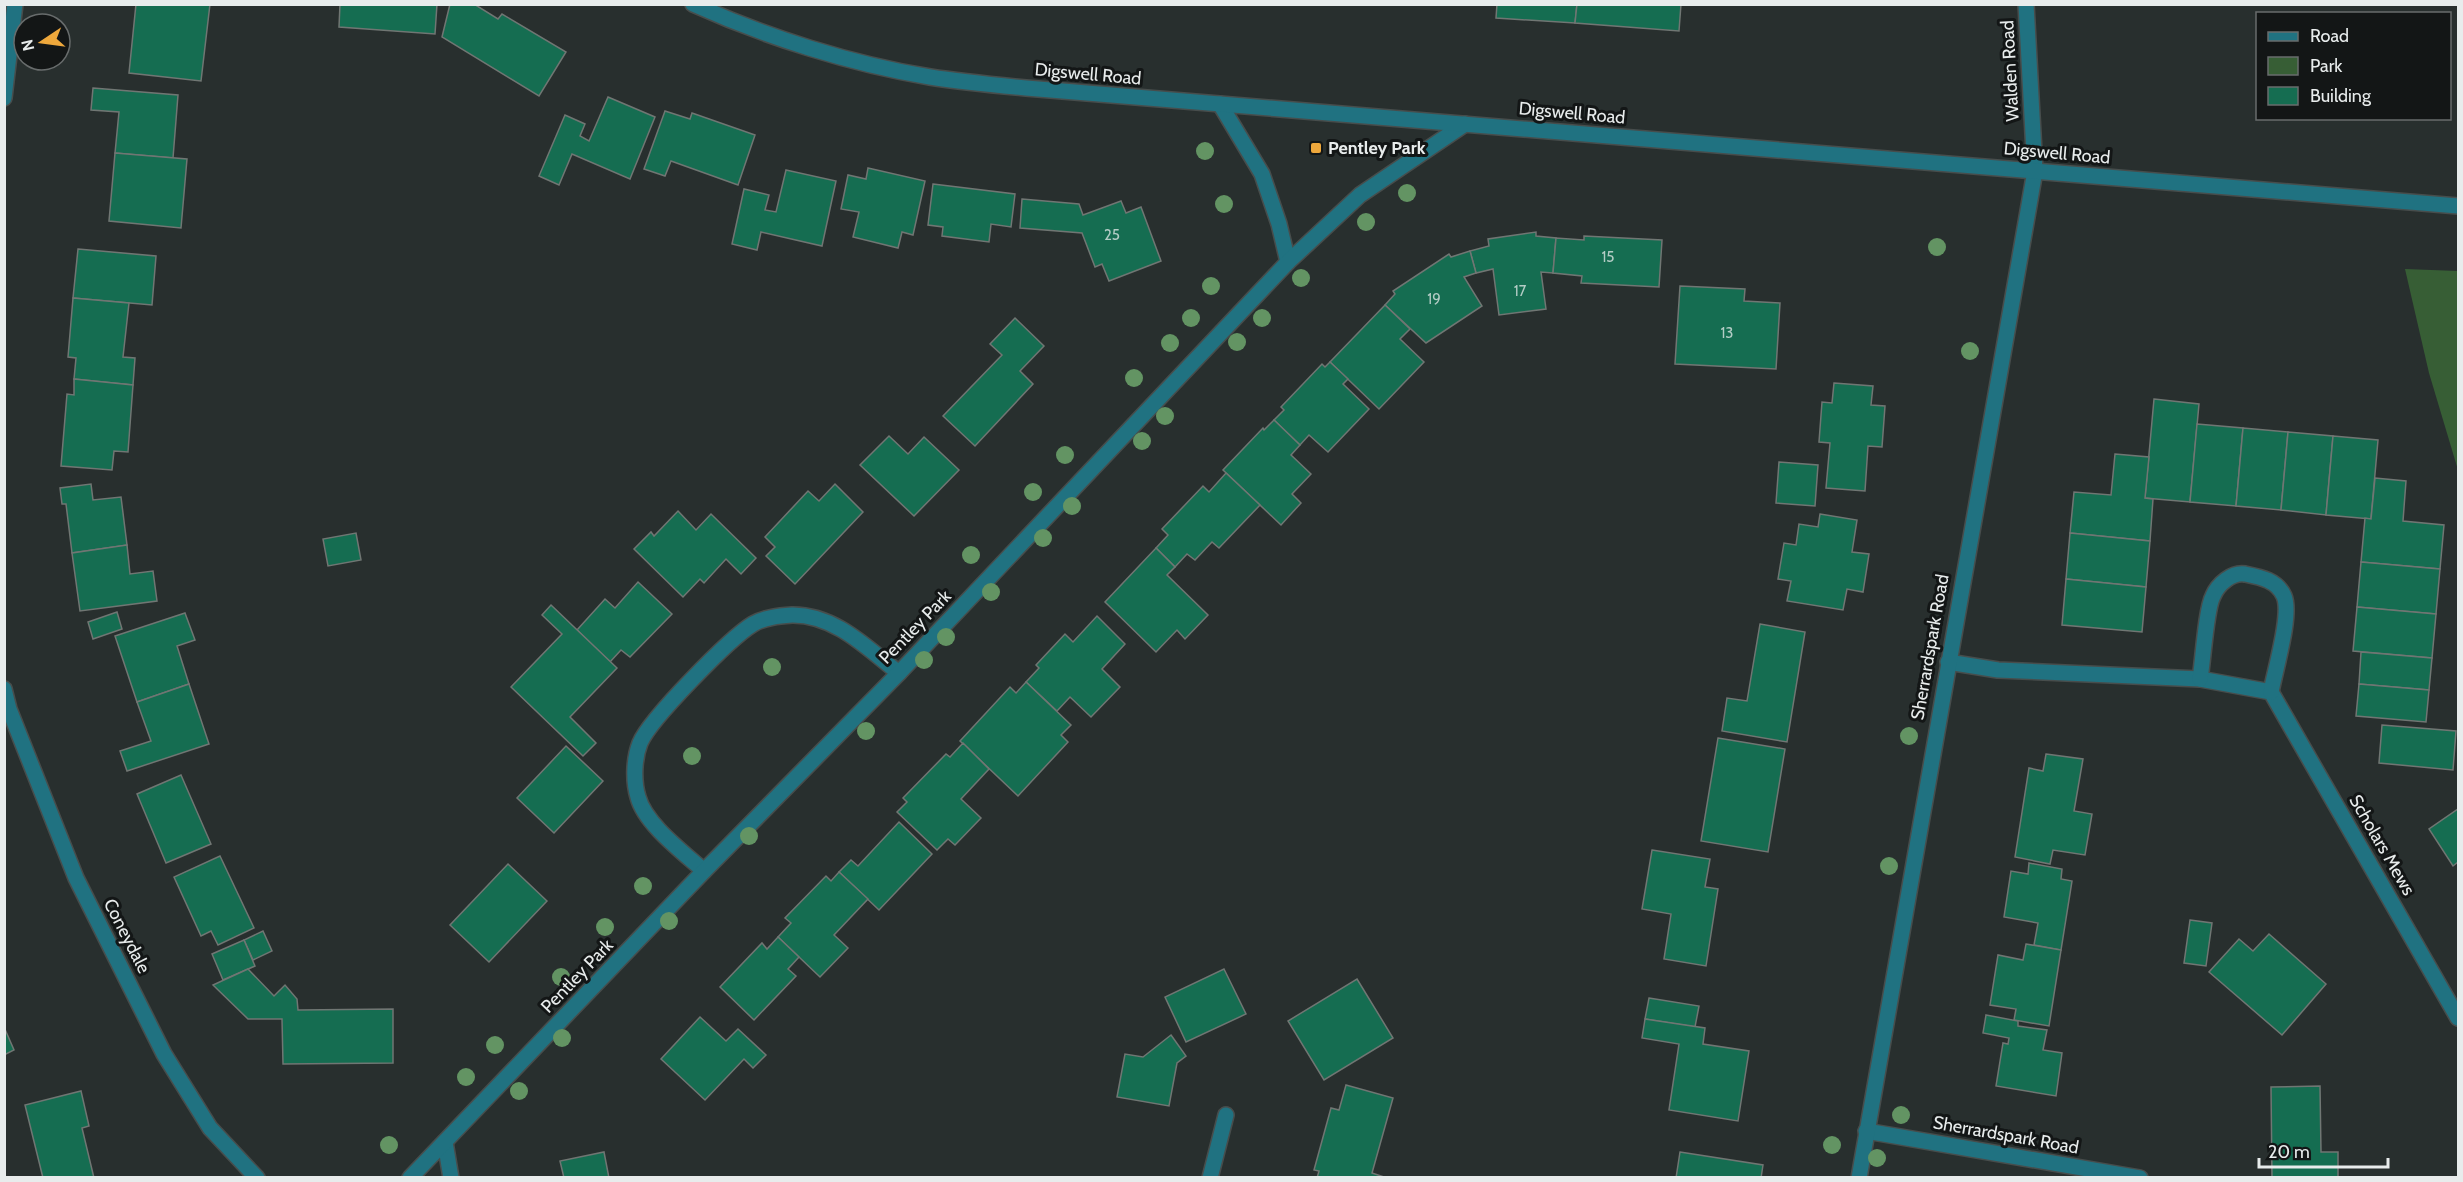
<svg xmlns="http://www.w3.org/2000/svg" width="2463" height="1182" viewBox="0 0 2463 1182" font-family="Cabin,sans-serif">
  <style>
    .green { fill: #375e35 }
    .building { fill: #156d51; stroke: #707673; stroke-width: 1.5 }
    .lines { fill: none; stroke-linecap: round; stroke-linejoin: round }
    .service-casing { stroke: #474d4c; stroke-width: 18 }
    .minor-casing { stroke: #474d4c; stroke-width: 18 }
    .tertiary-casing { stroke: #474d4c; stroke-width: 18 }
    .service { stroke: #207281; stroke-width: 15 }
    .minor { stroke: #207281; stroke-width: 15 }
    .tertiary { stroke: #207281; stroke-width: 15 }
    .tree { fill: #639463 }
    .poi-dot { fill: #eea83c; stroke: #131616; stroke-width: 2 }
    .labels { text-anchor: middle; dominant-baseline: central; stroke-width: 6; stroke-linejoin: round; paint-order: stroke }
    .number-label { font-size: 15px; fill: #b3ccc5 }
    .street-label { font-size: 18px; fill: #e8ecec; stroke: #131616 }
    .poi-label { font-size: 18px; font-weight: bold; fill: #e8ecec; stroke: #131616; text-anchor: start }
  </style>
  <rect width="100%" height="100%" fill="#282f2e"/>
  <!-- green -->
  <polygon class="green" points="2405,269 2458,271 2458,470 2429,373"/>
  <!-- building -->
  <g class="building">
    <polygon points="136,4 210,4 201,81 129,73"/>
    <polygon points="340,4 437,4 435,34 339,27"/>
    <polygon points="450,4 474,4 498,19 502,14 566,52 539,96 442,37"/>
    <polygon points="1497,4 1577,4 1575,23 1496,18"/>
    <polygon points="1577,4 1681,4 1679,31 1575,23"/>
    <polygon points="93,88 178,95 173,158 115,153 119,112 91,110"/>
    <polygon points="608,97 655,117 630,179 572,154 559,185 539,176 565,115 585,124 580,136 589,141"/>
    <polygon points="665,111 690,119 692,113 755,135 738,185 671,161 665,176 644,169"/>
    <polygon points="115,153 187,159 181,228 109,221"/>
    <polygon points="868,168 925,181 913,235 902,232 898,248 853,237 859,212 841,209 848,175 866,179"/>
    <polygon points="786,170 836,181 822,246 761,232 757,250 732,244 744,189 769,195 765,210 776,212"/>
    <polygon points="933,184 1015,194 1011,227 991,224 989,242 942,236 943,227 928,225"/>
    <polygon points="1022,199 1079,204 1083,215 1121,201 1126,213 1141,207 1161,261 1109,281 1102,264 1095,267 1082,233 1020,228"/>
    <polygon points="1536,232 1536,236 1556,238 1553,273 1541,272 1546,309 1499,315 1493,269 1476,273 1470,251 1489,246 1488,239"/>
    <polygon points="1584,236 1662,240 1659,287 1581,283 1582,276 1553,273 1556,238 1584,240"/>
    <polygon points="78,249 156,256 152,305 73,298"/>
    <polygon points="1470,251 1476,273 1464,277 1482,306 1426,343 1385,305 1395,294 1393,291 1449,254 1451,257"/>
    <polygon points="1680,286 1745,289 1744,301 1780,303 1776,369 1675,364"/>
    <polygon points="73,298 129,303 123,357 135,358 133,385 74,379 76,358 68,357"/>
    <polygon points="1385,305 1410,329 1400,339 1424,362 1379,409 1330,362"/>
    <polygon points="1015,318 1044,346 1020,371 1033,384 975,446 943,416 1002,355 990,344"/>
    <polygon points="1330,362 1348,379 1343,384 1369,409 1328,452 1309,435 1300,445 1274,420 1284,410 1281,407 1322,364 1325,367"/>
    <polygon points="74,379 133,385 128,452 114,451 112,470 61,466 67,394 74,395"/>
    <polygon points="1834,383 1873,386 1871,405 1885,406 1882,447 1868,446 1865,491 1826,488 1830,443 1819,442 1822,402 1832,403"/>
    <polygon points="2154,399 2199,404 2190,502 2145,498"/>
    <polygon points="1274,420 1300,445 1291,455 1311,474 1292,494 1301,503 1281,525 1223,470 1263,428 1264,430"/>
    <polygon points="2197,424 2243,428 2236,506 2190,502"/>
    <polygon points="2243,428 2288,432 2281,510 2236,506"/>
    <polygon points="2288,432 2333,436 2326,515 2281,510"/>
    <polygon points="889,436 908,454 924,437 959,470 914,516 860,465"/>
    <polygon points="2333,436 2378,440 2371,519 2326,515"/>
    <polygon points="2115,454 2149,457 2145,498 2153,499 2150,541 2070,533 2074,492 2111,495"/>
    <polygon points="1779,462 1818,465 1815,506 1776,503"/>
    <polygon points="1226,473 1260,505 1219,548 1212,542 1195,560 1187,554 1175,567 1156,548 1168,535 1162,529 1203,486 1209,492"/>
    <polygon points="2375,478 2406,481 2403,521 2444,525 2440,569 2361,562 2365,518 2371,519"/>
    <polygon points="91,484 93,500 121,497 127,545 72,553 66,504 62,504 60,488"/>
    <polygon points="835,484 863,512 795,584 766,556 775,547 765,537 808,491 819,501"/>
    <polygon points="678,511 696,530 711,514 756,558 741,574 726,559 704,583 700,579 683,597 634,549 651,532 654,536"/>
    <polygon points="1820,514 1857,520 1852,552 1869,554 1863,592 1847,589 1843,610 1787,601 1791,581 1778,579 1784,543 1796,545 1799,524 1818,527"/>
    <polygon points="356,533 361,560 328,566 323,539"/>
    <polygon points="2070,533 2150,541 2146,587 2066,579"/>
    <polygon points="127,545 130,574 153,571 157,601 80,611 72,553"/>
    <polygon points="1156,548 1175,567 1167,575 1208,615 1185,639 1177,630 1156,652 1105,602"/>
    <polygon points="2361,562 2440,569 2436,614 2357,607"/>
    <polygon points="2066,579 2146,587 2142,632 2062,625"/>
    <polygon points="638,582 672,614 630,657 621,650 610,662 577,630 605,599 615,608"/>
    <polygon points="551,605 617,668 570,717 596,743 583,756 511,687 562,634 542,615"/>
    <polygon points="2357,607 2436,614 2432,658 2353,651"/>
    <polygon points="117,612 122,629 93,639 88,622"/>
    <polygon points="185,613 195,640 177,646 189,684 137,702 115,636"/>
    <polygon points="1097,616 1125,644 1102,669 1120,687 1091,717 1070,697 1057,711 1026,682 1039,668 1036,665 1065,634 1073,642"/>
    <polygon points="1760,624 1805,632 1787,742 1722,731 1727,698 1747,701"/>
    <polygon points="2361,652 2432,658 2429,690 2359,684"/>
    <polygon points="1026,682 1071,725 1061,735 1068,742 1018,796 960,741 1010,687 1016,693"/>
    <polygon points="189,684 209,744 127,771 120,751 151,741 137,702"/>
    <polygon points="2359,684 2429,690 2426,722 2356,716"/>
    <polygon points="2382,725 2456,731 2453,770 2379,763"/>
    <polygon points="1718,738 1785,749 1768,852 1701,841"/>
    <polygon points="963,743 989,769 961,799 981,818 955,845 948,839 937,850 897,812 907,802 903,798 946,754 950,757"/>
    <polygon points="566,746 603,781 554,833 517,798"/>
    <polygon points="2046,754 2083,759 2074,811 2092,814 2085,855 2053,850 2050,864 2015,857 2029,768 2043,771"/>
    <polygon points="181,775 211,844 166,863 137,794"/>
    <polygon points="2458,809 2458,862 2453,866 2429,829"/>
    <polygon points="899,822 932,854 879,910 839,872 851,860 858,866"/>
    <polygon points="1652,850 1710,859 1705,887 1718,889 1706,966 1664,959 1671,914 1642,909"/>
    <polygon points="220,856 254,928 218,945 211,931 201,936 174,877"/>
    <polygon points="2029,863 2062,869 2061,879 2072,881 2061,950 2034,945 2038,923 2004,917 2011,871 2028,874"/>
    <polygon points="508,864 547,901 489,962 450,925"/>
    <polygon points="839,872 868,899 834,935 848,948 820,977 778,937 791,923 785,918 826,876 831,881"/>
    <polygon points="2190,920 2212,923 2206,966 2184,963"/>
    <polygon points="263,931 272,951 253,960 244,940"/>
    <polygon points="2269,934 2326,984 2282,1035 2209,972 2239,939 2253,951"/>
    <polygon points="778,937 799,957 788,969 796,976 754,1020 720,987 762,943 767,949"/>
    <polygon points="244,940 255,966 223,980 212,954"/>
    <polygon points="2026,944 2061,950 2049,1026 2014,1020 2016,1009 1990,1005 1998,955 2023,960"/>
    <polygon points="248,969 274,996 285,985 297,999 298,1010 393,1009 393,1063 283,1064 282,1019 248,1019 213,985"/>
    <polygon points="1224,969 1246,1014 1186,1042 1165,997"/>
    <polygon points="1357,979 1393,1038 1324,1080 1288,1021"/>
    <polygon points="1649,998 1699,1006 1695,1027 1645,1019"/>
    <polygon points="1986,1015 2018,1021 2018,1026 2047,1030 2043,1050 2062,1053 2056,1096 1996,1086 2003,1043 2008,1044 2009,1038 1983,1033"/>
    <polygon points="700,1017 726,1041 738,1029 766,1055 753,1068 744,1059 705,1100 661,1059"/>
    <polygon points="1645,1019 1705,1028 1703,1044 1749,1051 1738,1121 1669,1110 1679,1044 1642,1038"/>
    <polygon points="4,1027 14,1050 4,1055"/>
    <polygon points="1171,1035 1186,1056 1177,1063 1169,1106 1117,1097 1125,1054 1143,1057"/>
    <polygon points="1346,1085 1393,1098 1372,1173 1387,1178 1317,1178 1319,1171 1314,1170 1331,1108 1339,1110"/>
    <polygon points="2320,1086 2321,1152 2338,1152 2338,1178 2272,1178 2271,1087"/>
    <polygon points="81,1091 89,1126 82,1128 94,1178 43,1178 25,1105"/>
    <polygon points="604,1152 609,1178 564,1178 560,1161"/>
    <polygon points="1680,1152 1763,1165 1761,1178 1676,1178"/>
  </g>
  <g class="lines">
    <defs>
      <path id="service" d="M 704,871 C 683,852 645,824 638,797 C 633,781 634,758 640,743 C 650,719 730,638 753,624 C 765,617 780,616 793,615 C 836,615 868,649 899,673"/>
      <g id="minor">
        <polyline points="4,98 15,4"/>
        <polyline points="1220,104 1262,174 1279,224 1288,262"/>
        <polyline points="1948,662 1998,670 2200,679 2271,692 2458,1018"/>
        <path d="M 2200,679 C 2203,661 2206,609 2213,596 C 2218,584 2232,572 2245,574 C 2260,577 2277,580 2284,596 C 2292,614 2275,670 2271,692"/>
        <polyline points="4,689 9,709 76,878 164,1054 210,1128 257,1178"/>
        <polyline points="1866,1131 2140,1178"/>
        <polyline points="445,1142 451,1178"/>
        <polyline points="410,1178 704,871 899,673 1288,262 1360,195 1465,124"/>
        <polyline points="1210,1178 1226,1115"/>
        <polyline points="1859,1178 2035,171 2026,4"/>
      </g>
      <path id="tertiary" d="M 693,4 C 766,37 851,64 930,77 C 962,82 994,85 1026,88 L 2458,206"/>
    </defs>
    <!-- service casing -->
    <use href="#service" class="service-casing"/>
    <!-- minor casing -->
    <use href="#minor" class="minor-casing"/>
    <!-- tertiary casing -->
    <use href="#tertiary" class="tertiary-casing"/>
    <!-- service -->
    <use href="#service" class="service"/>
    <!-- minor -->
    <use href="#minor" class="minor"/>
    <!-- tertiary -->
    <use href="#tertiary" class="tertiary"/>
  </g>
  <!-- trees -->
  <g class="tree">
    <circle cx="1205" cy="151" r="9"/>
    <circle cx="1407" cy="193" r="9"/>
    <circle cx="1224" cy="204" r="9"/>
    <circle cx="1366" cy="222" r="9"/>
    <circle cx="1937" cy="247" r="9"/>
    <circle cx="1301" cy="278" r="9"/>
    <circle cx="1211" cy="286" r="9"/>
    <circle cx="1191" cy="318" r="9"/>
    <circle cx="1262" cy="318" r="9"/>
    <circle cx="1237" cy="342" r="9"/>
    <circle cx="1170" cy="343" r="9"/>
    <circle cx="1970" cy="351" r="9"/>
    <circle cx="1134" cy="378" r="9"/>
    <circle cx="1165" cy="416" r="9"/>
    <circle cx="1142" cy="441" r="9"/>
    <circle cx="1065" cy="455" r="9"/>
    <circle cx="1033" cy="492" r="9"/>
    <circle cx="1072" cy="506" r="9"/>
    <circle cx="1043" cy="538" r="9"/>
    <circle cx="971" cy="555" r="9"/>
    <circle cx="991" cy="592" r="9"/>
    <circle cx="946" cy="637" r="9"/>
    <circle cx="924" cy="660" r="9"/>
    <circle cx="772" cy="667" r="9"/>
    <circle cx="866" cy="731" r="9"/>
    <circle cx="1909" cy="736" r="9"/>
    <circle cx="692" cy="756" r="9"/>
    <circle cx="749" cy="836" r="9"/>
    <circle cx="1889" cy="866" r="9"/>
    <circle cx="643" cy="886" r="9"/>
    <circle cx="669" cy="921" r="9"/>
    <circle cx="605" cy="927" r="9"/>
    <circle cx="561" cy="977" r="9"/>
    <circle cx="562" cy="1038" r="9"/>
    <circle cx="495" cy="1045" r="9"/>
    <circle cx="466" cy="1077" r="9"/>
    <circle cx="519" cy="1091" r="9"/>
    <circle cx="1901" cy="1115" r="9"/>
    <circle cx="389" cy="1145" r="9"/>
    <circle cx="1832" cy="1145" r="9"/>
    <circle cx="1877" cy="1158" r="9"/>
  </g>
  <!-- markers -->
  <rect class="poi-dot" x="1310" y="142" width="12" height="12" rx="3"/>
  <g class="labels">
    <!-- number labels -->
    <g class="number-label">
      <text x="1112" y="235">25</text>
      <text x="1608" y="257">15</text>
      <text x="1520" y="291">17</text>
      <text x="1434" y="299">19</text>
      <text x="1727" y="333">13</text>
    </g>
    <!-- street labels -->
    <g class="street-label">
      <text transform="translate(2010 71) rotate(-93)">Walden Road</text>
      <text transform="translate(1088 74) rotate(5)">Digswell Road</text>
      <text transform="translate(1572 113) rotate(5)">Digswell Road</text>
      <text transform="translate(2057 153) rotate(5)">Digswell Road</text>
      <text transform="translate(915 627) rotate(-46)">Pentley Park</text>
      <text transform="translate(1930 647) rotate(-80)">Sherrardspark Road</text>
      <text transform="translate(2382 845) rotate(60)">Scholars Mews</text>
      <text transform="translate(127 936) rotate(63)">Coneydale</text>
      <text transform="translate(577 976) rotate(-46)">Pentley Park</text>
      <text transform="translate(2006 1135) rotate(10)">Sherrardspark Road</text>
    </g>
    <!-- poi labels -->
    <g class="poi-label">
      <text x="1328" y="148">Pentley Park</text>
    </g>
  </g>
  <!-- border -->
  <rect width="2463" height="1182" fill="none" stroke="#e8ecec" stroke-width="12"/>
  <!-- legend -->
  <rect x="2256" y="12" width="195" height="108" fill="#131616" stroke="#686c6c" stroke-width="1.5"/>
  <rect x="2268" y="32" width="30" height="9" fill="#207281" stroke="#686c6c" stroke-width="1.5"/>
  <text x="2310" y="42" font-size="18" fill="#e8ecec">Road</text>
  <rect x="2268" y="57" width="30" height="18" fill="#375e35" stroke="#686c6c" stroke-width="1.5"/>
  <text x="2310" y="72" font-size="18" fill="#e8ecec">Park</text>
  <rect x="2268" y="87" width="30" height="18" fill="#156d51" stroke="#686c6c" stroke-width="1.5"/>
  <text x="2310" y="102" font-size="18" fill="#e8ecec">Building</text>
  <!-- north arrow -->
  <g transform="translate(42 42) rotate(257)"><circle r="28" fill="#131616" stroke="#686c6c" stroke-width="1.5"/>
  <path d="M0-4.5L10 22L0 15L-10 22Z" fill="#eea83c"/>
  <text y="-9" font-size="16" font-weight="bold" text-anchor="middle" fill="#e8ecec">N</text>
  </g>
  <!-- scale -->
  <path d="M2259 1158v9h129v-9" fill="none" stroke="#e8ecec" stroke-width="3"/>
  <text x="2268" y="1158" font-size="18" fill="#e8ecec" stroke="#131616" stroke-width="4.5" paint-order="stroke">20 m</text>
</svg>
